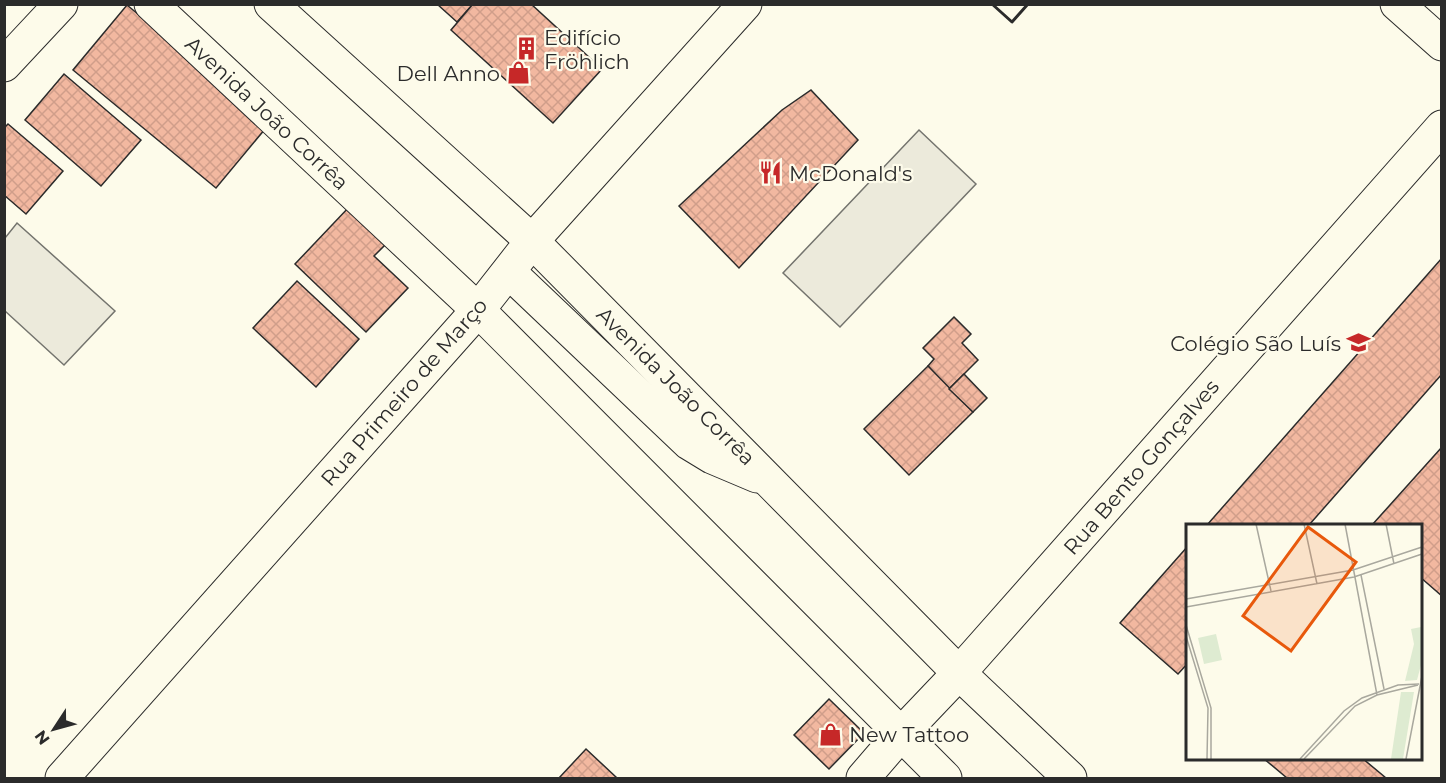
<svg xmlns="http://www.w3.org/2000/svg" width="1446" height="783" viewBox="0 0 1446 783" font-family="Montserrat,sans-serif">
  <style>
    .parking { fill: #eceadb; stroke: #74746e; stroke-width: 1.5 }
    .building { fill: url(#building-cross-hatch); stroke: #2b2b2b; stroke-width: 1.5 }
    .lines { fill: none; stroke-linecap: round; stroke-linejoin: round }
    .minor-casing { stroke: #2b2b2b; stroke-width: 35 }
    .tertiary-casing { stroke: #2b2b2b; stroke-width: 35 }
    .secondary-casing { stroke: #2b2b2b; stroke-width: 35 }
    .minor { stroke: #fdfbea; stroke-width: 33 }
    .tertiary { stroke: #fdfbea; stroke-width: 33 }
    .secondary { stroke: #fdfbea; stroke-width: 33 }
    .wall { stroke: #2b2b2b; stroke-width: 3 }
    .labels { text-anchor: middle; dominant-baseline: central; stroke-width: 4.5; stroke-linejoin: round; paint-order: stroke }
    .poi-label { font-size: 21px; fill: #2b2b2b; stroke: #fdfbea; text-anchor: start }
    .street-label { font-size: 21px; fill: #2b2b2b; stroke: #fdfbea }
    .inset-road { fill: none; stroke: #a9a89e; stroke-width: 1.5 }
    .view { fill: #e8590c; fill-opacity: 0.15; stroke: #e8590c; stroke-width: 3 }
    .inset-edge { fill: none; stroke: #2b2b2b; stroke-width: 3 }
  </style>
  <defs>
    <pattern id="building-cross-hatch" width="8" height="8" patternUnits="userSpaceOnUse" patternTransform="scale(1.5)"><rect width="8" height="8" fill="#f2b8a0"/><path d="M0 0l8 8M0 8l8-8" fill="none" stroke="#d09e8a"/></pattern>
  </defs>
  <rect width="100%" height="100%" fill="#fdfbea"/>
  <!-- parking -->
  <g class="parking">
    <polygon points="919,130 976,184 840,327 783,273"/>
    <polygon points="17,223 115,311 64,365 5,311 5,238"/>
  </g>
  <!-- building -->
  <g class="building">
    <polygon points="437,4 473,4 457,22"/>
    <polygon points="473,4 531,4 602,69 553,123 451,30"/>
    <polygon points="127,5 270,123 216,188 73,70"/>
    <polygon points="64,74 141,140 101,186 25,120"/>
    <polygon points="811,90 858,140 739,268 679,206 782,110"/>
    <polygon points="8,124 63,171 26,214 4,195 4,128"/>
    <polygon points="350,206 388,242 374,256 408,288 366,332 295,264"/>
    <polygon points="1442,258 1442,374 1309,525 1207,525"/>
    <polygon points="297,281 359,339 316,387 253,328"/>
    <polygon points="954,317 971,334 962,343 978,360 949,389 928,366 934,359 923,348"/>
    <polygon points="928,366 973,412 909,475 864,429"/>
    <polygon points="964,374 987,398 973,412 949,389"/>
    <polygon points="1442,447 1442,596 1420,577 1420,525 1372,525"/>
    <polygon points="1188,546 1188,663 1178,674 1120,623"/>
    <polygon points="829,699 864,733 829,769 794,735"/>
    <polygon points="586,749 617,778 559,778"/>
    <polygon points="1263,758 1362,758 1386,778 1287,778"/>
  </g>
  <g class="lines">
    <defs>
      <g id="minor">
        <polyline points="1397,4 1442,44"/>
        <polyline points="532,241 745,4"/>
        <polyline points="959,673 1442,127"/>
      </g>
      <g id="tertiary">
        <polyline points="4,65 61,4"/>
        <polyline points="62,778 478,310 532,241"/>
        <polyline points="863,778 900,735 959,673"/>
      </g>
      <g id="secondary">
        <polyline points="151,4 478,310 945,778"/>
        <polyline points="271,4 532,241 959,673 1070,778"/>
        <polyline points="509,272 689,443 712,457 757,476"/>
      </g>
    </defs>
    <!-- minor casing -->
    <use href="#minor" class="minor-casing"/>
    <!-- tertiary casing -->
    <use href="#tertiary" class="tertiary-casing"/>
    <!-- secondary casing -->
    <use href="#secondary" class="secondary-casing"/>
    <!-- minor -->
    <use href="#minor" class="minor"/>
    <!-- tertiary -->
    <use href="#tertiary" class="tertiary"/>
    <!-- secondary -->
    <use href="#secondary" class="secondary"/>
    <!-- wall -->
    <polyline class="wall" points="992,4 1012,22 1028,4"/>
  </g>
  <!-- icons -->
  <defs>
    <symbol id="building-bare" viewBox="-9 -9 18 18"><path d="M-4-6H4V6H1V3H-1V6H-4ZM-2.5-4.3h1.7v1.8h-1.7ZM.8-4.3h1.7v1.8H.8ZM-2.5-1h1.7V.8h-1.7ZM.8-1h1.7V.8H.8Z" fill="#c62828" stroke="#fdfbea" stroke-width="2.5" paint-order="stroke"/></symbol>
    <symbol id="shop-bare" viewBox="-9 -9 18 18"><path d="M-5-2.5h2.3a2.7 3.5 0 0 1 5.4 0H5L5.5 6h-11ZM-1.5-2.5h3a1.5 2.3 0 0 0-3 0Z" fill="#c62828" stroke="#fdfbea" stroke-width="2.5" paint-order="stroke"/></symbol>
    <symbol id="restaurant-bare" viewBox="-9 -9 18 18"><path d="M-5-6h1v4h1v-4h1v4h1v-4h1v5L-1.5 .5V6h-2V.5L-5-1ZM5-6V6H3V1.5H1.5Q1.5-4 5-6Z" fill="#c62828" stroke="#fdfbea" stroke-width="2.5" paint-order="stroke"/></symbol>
    <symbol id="school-bare" viewBox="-9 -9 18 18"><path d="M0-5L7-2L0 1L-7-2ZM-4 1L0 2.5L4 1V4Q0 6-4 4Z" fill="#c62828" stroke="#fdfbea" stroke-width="2.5" paint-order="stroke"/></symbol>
  </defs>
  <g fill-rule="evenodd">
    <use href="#building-bare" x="510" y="32" width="33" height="33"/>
    <use href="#shop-bare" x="502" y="56" width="33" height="33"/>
    <use href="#restaurant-bare" x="754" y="156" width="33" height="33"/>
    <use href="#school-bare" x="1342" y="326" width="33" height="33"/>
    <use href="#shop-bare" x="814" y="718" width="33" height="33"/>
  </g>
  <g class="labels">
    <!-- poi labels -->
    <g class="poi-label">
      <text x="544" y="37">Edifício<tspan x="544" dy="24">Fröhlich</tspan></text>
      <text x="500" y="73" text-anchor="end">Dell Anno</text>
      <text x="789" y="173">McDonald's</text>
      <text x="1341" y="343" text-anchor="end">Colégio São Luís</text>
      <text x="849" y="734">New Tattoo</text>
    </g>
    <!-- street labels -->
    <g class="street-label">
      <text transform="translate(267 113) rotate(43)">Avenida João Corrêa</text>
      <text transform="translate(676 386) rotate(45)">Avenida João Corrêa</text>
      <text transform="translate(404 392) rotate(-49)">Rua Primeiro de Março</text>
      <text transform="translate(1141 467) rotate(-49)">Rua Bento Gonçalves</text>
    </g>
  </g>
  <!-- overview -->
  <g transform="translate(1186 524)">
    <rect width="236" height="236" fill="#fdfbea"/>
    <path d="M 235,103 L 235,141 L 231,156 L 219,157 L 228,120 L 225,105 ZM 215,168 L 228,168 L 217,235 L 205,235 Z" fill="#deebd1"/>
    <path d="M 30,110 L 36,136 L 18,140 L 12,114 Z" fill="#deebd1"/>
    <path class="inset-road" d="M 70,0 L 85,67M 118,0 L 131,60M 159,0 L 191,171M 200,0 L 208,40M 175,51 L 198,165M 0,75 L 167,46 L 236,23M 0,83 L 168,53 L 236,30M 0,101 L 25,184 L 25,235M 0,112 L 22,184 L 21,235M 114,235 L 158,187 L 176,174 L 212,161 L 233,160M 118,235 L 169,182 L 191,171 L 232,161M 220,235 L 236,152"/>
    <path class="view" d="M 122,3 L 170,38 L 105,127 L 57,92 Z"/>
    <rect width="236" height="236" class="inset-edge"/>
  </g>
  <!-- border -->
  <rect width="1446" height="783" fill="none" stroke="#2b2b2b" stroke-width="12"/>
  <!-- north arrow -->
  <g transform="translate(54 729) rotate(234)" stroke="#fdfbea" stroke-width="4.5" paint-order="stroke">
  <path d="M0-4.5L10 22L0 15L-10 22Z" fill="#2b2b2b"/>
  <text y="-9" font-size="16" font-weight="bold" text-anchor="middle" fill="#2b2b2b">N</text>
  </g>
</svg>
